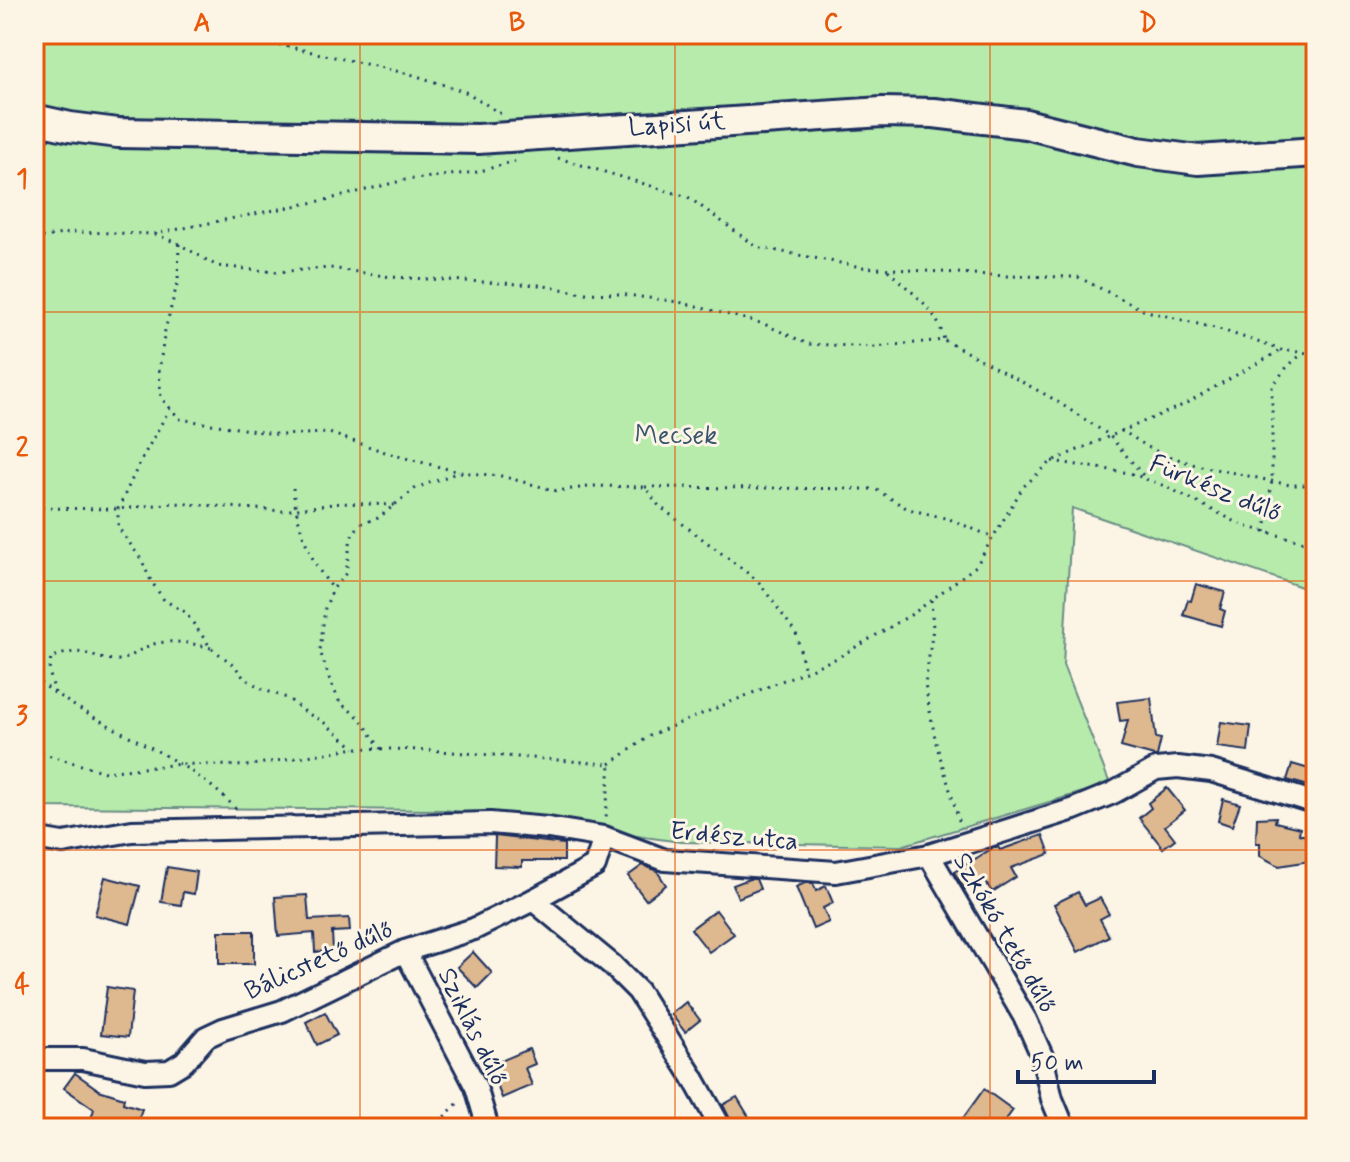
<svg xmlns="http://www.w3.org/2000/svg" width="1350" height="1162" viewBox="0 0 1350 1162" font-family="Mynerve,sans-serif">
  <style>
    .green { fill: #b7ebac; stroke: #698d85; stroke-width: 2 }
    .building { fill: #deb88f; stroke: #1b2f5e; stroke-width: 2 }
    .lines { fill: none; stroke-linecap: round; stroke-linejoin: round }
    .street-casing { stroke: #1b2f5e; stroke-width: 26 }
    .secondary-casing { stroke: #1b2f5e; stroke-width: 34 }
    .path { stroke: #1b2f5e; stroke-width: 3; stroke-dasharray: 2 6; stroke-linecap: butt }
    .street { stroke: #fcf5e5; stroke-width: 20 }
    .secondary { stroke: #fcf5e5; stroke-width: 28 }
    .grid { fill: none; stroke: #e8590c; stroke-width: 2; stroke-opacity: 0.55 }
    .labels { text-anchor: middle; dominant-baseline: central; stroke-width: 6; stroke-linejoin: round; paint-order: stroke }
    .street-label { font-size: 26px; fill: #1b2f5e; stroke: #fcf5e5 }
    .park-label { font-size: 26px; fill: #3a556e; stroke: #fcf5e5 }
    .neatline { fill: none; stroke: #e8590c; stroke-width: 3 }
    .grid-label { font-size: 26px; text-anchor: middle; font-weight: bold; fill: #e8590c }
  </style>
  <rect width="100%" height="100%" fill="#fcf5e5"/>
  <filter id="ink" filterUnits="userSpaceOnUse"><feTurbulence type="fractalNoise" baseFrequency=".0125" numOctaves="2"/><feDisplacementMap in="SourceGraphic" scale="16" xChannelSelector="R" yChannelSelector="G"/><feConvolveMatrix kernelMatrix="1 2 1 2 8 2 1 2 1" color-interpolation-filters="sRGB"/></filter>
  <g filter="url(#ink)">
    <!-- green -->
    <polygon class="green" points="34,34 1316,34 1316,592 1072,508 1063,665 1110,784 901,846 681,842 445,810 34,807"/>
    <!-- building -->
    <g class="building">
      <polygon points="1196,584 1225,592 1220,609 1225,611 1221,626 1183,615 1188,600 1191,601"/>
      <polygon points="1151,698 1156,738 1161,739 1157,756 1154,756 1121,747 1128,720 1120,721 1117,702"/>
      <polygon points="1221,722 1251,726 1248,751 1217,747"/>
      <polygon points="1292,764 1316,771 1316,788 1287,780"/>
      <polygon points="1167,788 1185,810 1165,826 1175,839 1163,848 1139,818 1151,808 1148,803"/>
      <polygon points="1223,799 1240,804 1232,826 1218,821"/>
      <polygon points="1276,817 1275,822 1300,828 1299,834 1314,838 1309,850 1316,853 1316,860 1279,866 1260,856 1260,843 1256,843 1257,818"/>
      <polygon points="1043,835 1050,854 1011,868 1016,877 992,892 984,879 965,890 954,872 993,848 998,847 1000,850"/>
      <polygon points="495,836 564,844 564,861 522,861 522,867 494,866"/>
      <polygon points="643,865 657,871 666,885 646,900 628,876"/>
      <polygon points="167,867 197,872 194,894 183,892 181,905 161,902"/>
      <polygon points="105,877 140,886 130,924 95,915"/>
      <polygon points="749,879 756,879 760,889 738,898 733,885"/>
      <polygon points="805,883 813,883 816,891 826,886 833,903 823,908 829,922 813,929 796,887"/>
      <polygon points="1078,892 1085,905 1100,898 1109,914 1100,919 1109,936 1078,952 1054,904"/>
      <polygon points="307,895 309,920 349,918 350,931 332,932 333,951 315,952 314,933 278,936 275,897"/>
      <polygon points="716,910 734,934 709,952 691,929"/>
      <rect x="219" y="931" width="35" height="33"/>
      <polygon points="473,952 492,973 477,988 457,967"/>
      <polygon points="107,987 133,991 128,1037 101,1034"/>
      <polygon points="686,1002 700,1020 685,1032 671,1014"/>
      <polygon points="325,1012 337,1035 317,1045 306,1022"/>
      <polygon points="529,1049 535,1064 525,1068 532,1085 502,1098 489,1066"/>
      <polygon points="75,1073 99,1090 124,1098 123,1103 142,1109 135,1128 88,1128 94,1109 64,1088"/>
      <polygon points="984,1089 1013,1110 1000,1128 956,1128"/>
      <polygon points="737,1097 749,1117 734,1127 723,1105"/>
    </g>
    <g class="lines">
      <defs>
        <g id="street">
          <polyline points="34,838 63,843 132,831 490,823 548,828 604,837 665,860 836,872 929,855 1074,809 1113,793 1156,769 1178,767 1211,771 1316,803"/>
          <polyline points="929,855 1026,1020 1042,1056 1052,1099 1064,1128"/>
          <polyline points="533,900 612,965 638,991 692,1076 721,1128"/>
          <polyline points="405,951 476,1087 488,1128"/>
          <polyline points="34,1059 83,1059 145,1072 169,1071 184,1062 206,1037 223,1029 282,1011 405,951 474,929 533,900 595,866 604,837"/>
        </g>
        <polyline id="secondary" points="34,119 70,127 118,133 478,139 882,112 934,113 1026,124 1138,152 1198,160 1316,152"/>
      </defs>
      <!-- street casing -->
      <use href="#street" class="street-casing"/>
      <!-- secondary casing -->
      <use href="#secondary" class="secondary-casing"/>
      <!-- path -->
      <g class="path">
        <polyline points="232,34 414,75 468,93 501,114"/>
        <polyline points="558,158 688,197 757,247 861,267 1006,276 1078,277 1143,310 1222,330 1281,350 1316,354"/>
        <polyline points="155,234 179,244 217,266 275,272 330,268 391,277 539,285 583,293 619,294 679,302 764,324 808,344 875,347 944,340 1050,397 1109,435 1147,480"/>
        <polyline points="34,239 74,232 154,234 330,199 405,180 477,172 515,161"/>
        <polyline points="179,244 178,281 165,330 159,371 161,398 180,419 281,435 329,433 394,455 459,472 501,476 557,491 595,486 645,487 659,506 758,581 796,633 805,671"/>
        <path d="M 888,270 C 911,294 936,305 944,340"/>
        <polyline points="170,408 140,462 118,509 118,527 141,559 151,581 164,600 185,612 211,648 234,665 244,678 264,690 287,698 308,714 321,720 355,748"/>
        <polyline points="1121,430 1153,450 1192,464 1290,485 1316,485"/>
        <polyline points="1052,461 1130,473 1167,487 1244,526 1316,545"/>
        <polyline points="645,487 875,489 908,509 949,519 993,537"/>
        <path d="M 293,488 C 296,521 309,562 332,587"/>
        <polyline points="34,508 118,509 175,503 283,511 340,503 395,505"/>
        <polyline points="1265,532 1272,480 1272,386 1287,367 1303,353"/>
        <polyline points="931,600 933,628 925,685 936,743 961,827"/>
        <path d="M 34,677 C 96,730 181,749 237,810"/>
        <path d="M 55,693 L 49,671 L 51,658 C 86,644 88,660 117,660 C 129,660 134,653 144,648 C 164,637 191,643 211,648"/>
        <polyline points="381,749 360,718 340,703 329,678 320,651 325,608 333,589 346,573 351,537 360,524 378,518 416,488 459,472"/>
        <polyline points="34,751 105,772 181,764 246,766 356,748 426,750 610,764 606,817"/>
        <polyline points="610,764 651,735 837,658 914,613 976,566 1023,487 1052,461 1183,405 1281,350"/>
        <polyline points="433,1128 461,1100"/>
      </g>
      <!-- street -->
      <use href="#street" class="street"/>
      <!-- secondary -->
      <use href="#secondary" class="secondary"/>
    </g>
  </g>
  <!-- grid -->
  <path class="grid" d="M 360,34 L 360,1128M 675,34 L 675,1128M 990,34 L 990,1128M 34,312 L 1316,312M 34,581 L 1316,581M 34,850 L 1316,850"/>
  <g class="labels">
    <!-- street labels -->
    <g class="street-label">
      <text transform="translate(677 125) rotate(-4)">Lapisi út</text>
      <text transform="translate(1215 489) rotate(22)">Fürkész dűlő</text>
      <text transform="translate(734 837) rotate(5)">Erdész utca</text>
      <text transform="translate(1004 933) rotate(60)">Szkókó tető dűlő</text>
      <text transform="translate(319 961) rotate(-24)">Bálicstető dűlő</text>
      <text transform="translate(472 1027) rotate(64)">Sziklás dűlő</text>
    </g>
    <!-- park labels -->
    <g class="park-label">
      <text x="676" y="436">Mecsek</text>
    </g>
  </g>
  <!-- margin -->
  <rect width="1350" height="1162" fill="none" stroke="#fcf5e5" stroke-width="88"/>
  <!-- scale -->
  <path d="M1018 1070v12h136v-12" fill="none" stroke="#1b2f5e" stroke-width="4"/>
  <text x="1030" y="1070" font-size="24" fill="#1b2f5e" stroke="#fcf5e5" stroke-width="6" paint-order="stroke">50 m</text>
  <rect x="44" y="44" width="1262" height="1074" class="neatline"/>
  <g class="grid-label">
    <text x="202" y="31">A</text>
    <text x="517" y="31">B</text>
    <text x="833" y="31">C</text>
    <text x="1148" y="31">D</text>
    <text x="22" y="187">1</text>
    <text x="22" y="456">2</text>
    <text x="22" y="724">3</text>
    <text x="22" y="993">4</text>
  </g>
</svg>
